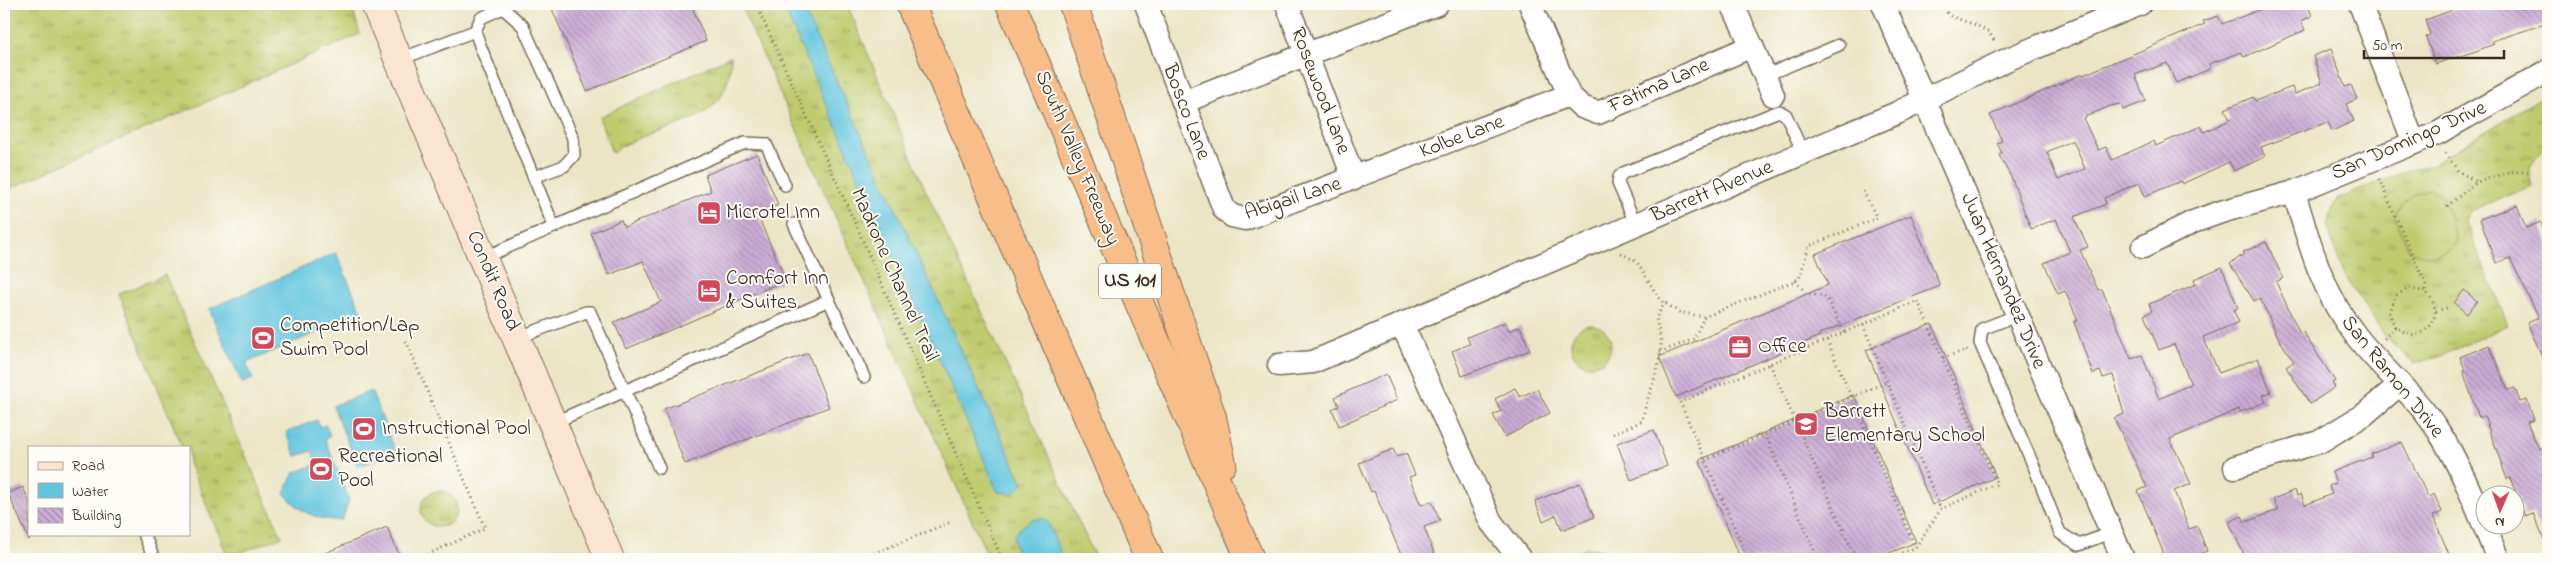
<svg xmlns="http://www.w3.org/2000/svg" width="2552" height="563" viewBox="0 0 2552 563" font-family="'Indie Flower',sans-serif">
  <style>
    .grass { fill: url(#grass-tufts); stroke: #7c7a45 }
    .garden { fill: #beca6c; stroke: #7c7a45 }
    .water { fill: #60c5de; stroke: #4e787e }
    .building { fill: url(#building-back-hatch); fill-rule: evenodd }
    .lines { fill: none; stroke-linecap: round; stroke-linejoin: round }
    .lane-casing { stroke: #796b58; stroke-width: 14 }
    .street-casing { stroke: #796b58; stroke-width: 25 }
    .secondary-casing { stroke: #796b58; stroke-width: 30 }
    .highway-casing { stroke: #796b58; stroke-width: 30 }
    .path { stroke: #796b58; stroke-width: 3; stroke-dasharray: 1 4; stroke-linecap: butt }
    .lane { stroke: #fff; stroke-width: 11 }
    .street { stroke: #fff; stroke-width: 22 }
    .secondary { stroke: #fce5d0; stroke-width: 28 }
    .highway { stroke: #f8bd89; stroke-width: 28 }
    .labels { text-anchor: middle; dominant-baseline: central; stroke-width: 4; stroke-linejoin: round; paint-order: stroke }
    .shield { fill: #fdfcf7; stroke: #75695f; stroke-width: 1 }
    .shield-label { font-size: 20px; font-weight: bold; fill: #3b2a1e }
    .street-label { font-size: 21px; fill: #3b2a1e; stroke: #fdfcf7 }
    .poi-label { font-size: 21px; fill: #3b2a1e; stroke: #fdfcf7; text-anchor: start }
  </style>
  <defs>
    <pattern id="grass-tufts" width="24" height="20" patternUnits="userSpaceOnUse" patternTransform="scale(1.25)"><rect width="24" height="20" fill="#beca6c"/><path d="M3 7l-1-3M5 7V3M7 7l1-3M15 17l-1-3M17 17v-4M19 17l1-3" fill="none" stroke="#9ca458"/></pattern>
    <pattern id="building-back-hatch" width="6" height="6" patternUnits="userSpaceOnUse" patternTransform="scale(1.25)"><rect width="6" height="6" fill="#caacd5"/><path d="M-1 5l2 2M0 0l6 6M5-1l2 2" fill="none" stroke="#a58cac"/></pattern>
  </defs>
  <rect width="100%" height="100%" fill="#fdfcf7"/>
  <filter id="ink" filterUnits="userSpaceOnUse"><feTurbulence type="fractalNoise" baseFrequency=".02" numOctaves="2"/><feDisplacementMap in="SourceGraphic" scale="10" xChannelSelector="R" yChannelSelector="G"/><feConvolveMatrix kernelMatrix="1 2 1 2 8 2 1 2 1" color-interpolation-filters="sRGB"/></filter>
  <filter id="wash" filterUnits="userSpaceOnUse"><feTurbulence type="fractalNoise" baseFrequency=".0096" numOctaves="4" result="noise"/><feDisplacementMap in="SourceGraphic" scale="20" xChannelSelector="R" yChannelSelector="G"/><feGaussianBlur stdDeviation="1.12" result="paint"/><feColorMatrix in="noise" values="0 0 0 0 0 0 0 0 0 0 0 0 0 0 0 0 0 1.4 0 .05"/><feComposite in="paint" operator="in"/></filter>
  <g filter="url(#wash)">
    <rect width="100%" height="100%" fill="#ebe5c5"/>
    <!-- grass -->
    <g class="grass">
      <polygon points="4,4 351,4 360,34 4,191"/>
      <polygon points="740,4 847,4 925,189 1096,559 989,559"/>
      <path d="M 731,56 C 729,135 661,117 612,153 L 599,117 Z"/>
      <path d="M 2540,98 L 2548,121 L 2548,145 C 2533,159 2526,164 2532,186 L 2470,211 L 2465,221 L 2508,325 L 2441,356 L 2414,364 L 2387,339 L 2343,273 L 2327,225 L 2336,200 L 2412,168 L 2430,166 Z"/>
      <polygon points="165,275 282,537 228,557 189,463 189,447 182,447 119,294"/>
      <circle cx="1591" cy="345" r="20"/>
      <circle cx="439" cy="509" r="18"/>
    </g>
    <!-- garden -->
    <g class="garden">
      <path d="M 2430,189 L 2443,196 L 2457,241 C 2447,258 2426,257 2410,251 L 2394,215 C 2404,201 2413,192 2430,189 Z"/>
      <polygon points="1586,548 1603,550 1613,559 1573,559 1574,555"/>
    </g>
    <!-- water -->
    <g class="water">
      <polygon points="782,4 801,4 1023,484 1013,494 998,492"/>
      <polygon points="336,253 362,313 246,363 253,379 242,383 209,309"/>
      <polygon points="371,391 396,452 358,467 333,406"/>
      <path d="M 317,420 L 320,427 L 326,425 L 330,436 L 325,439 L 349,500 L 342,520 C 317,521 300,512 284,493 L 294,473 L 317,464 L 312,451 L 296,456 L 286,432 Z"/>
      <path d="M 1033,519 L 1043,519 L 1048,522 L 1063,559 L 1020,559 C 1009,534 1012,534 1033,519 Z"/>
    </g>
    <g id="blocks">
      <!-- building -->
      <g class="building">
        <polygon points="550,4 691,4 706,41 587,91"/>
        <path d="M 2259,4 L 2307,4 L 2312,16 L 2301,21 L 2305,30 L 2244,57 L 2241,52 L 2209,64 L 2210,69 L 2176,83 L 2167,63 L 2135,75 L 2146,101 L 2123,110 L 2120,104 L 2110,106 L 2083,118 L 2098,150 L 2106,147 L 2112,160 L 2154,141 L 2156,146 L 2201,126 L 2204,132 L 2230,120 L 2225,109 L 2253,97 L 2255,101 L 2292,87 L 2295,94 L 2322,83 L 2313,56 L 2331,49 L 2345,87 L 2351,85 L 2357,99 L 2346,104 L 2354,121 L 2332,131 L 2328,122 L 2261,147 L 2265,157 L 2234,171 L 2229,162 L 2182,184 L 2181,181 L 2145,196 L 2139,183 L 2104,198 L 2106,204 L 2074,217 L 2088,247 L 2080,250 L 2098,290 L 2102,289 L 2131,359 L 2142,355 L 2159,399 L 2191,384 L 2174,344 L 2159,350 L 2144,315 L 2152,311 L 2149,304 L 2196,284 L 2194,279 L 2222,267 L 2238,308 L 2233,310 L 2239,322 L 2203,337 L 2219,373 L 2258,358 L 2271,392 L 2263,395 L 2266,402 L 2240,412 L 2239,409 L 2170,439 L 2191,484 L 2174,491 L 2189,529 L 2197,526 L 2207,551 L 2200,554 L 2202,559 L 2166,559 L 2138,491 L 2147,487 L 2114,418 L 2124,414 L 2113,375 L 2103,378 L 2100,371 L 2093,374 L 2074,322 L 2078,320 L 2065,291 L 2058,294 L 2044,263 L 2070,252 L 2056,219 L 2031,229 L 2012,179 L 1999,155 L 2002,153 L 1997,143 L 2002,141 L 1990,115 L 2082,74 L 2083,75 L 2205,24 L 2203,21 L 2218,16 L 2222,24 L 2262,9 ZM 2073,140 L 2085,169 L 2058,180 L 2047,152 Z"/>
        <polygon points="2470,4 2542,4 2548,23 2492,41 2494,44 2476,51 2435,64 2426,37 2430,35 2425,20"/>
        <polygon points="757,154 778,205 757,214 786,280 626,349 614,322 661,302 643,261 609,275 591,233 621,220 624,227 711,191 705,175"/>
        <polygon points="2517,205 2526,228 2541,222 2548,243 2548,369 2527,323 2539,318 2510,258 2496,263 2480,219"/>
        <polygon points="1911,215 1940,286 1819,334 1820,336 1676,397 1659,357 1828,285 1815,254"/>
        <polygon points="2266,242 2283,278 2276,282 2300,334 2303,332 2335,381 2332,383 2335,387 2310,404 2286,367 2294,362 2279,339 2260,298 2254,301 2230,264 2244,254 2243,252"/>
        <polygon points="2464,290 2477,301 2467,314 2454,303"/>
        <polygon points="1505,322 1509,331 1520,326 1530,350 1462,376 1452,351 1470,344 1467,337"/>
        <polygon points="1932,324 1996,477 1932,505 1866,350"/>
        <polygon points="2489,345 2508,390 2515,388 2520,402 2527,400 2534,420 2527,422 2539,449 2548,446 2548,550 2533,513 2525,516 2510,478 2507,479 2484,416 2479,418 2463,371 2465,370 2460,357"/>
        <polygon points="808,353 829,407 685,464 664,409"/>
        <polygon points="1386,374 1397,400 1339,426 1332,409 1339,406 1335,397"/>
        <polygon points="1515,388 1520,397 1537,389 1550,413 1505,437 1493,415 1501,411 1495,399"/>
        <polygon points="1854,395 1916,542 1875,559 1741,559 1699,460"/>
        <polygon points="1654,430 1667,466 1631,480 1617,443"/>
        <polygon points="2402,442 2428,497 2434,494 2442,512 2433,516 2451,559 2246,559 2229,522 2242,516 2245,522 2251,520 2278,510 2273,499 2295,490 2297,496 2301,494 2305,505 2332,494 2329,486 2336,483 2332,472 2372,457 2371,454"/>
        <polygon points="1393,449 1397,457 1406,453 1415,475 1409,477 1421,505 1432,501 1440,521 1424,527 1436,559 1403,559 1374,491 1371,492 1359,463"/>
        <polygon points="1580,483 1594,517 1562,530 1556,515 1543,521 1535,501"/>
        <polygon points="23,487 29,501 29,540 8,493"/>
        <polygon points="387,527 401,559 311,559"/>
      </g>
    </g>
  </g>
  <g filter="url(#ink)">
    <use href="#blocks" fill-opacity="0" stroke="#796b58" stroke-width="1"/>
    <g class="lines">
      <defs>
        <g id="lane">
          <polyline points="398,60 475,31"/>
          <polyline points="1764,76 1839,45"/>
          <polyline points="534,177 564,166 574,155 573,138 523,26 503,8 481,18 475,31 481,48 554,227"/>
          <polyline points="1636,225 1618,183 1619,177 1623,173 1779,111 1786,115 1803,153"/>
          <polyline points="483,258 745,143 766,144 785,185"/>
          <polyline points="829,300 864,377"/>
          <polyline points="2018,315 1982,329 1980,343 2035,469 2060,533 2079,545 2112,532"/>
          <polyline points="517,338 586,312 590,312 659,468"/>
          <polyline points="553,423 829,300 794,224"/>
          <polyline points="144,534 154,559"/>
        </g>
        <g id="street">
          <polyline points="1146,4 1224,209 1232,216 1245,219 1569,95"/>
          <polyline points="1287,4 1354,179"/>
          <polyline points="1530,4 1569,95 1582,107 1598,113 1752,46 1732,4"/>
          <polyline points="1883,4 2123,559"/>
          <polyline points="2360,4 2414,143"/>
          <polyline points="1752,46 1773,95"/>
          <polyline points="1183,102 1437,4"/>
          <path d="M 2294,192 C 2309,243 2323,295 2357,337 C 2383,370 2417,397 2439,432 C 2464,471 2480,517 2498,559"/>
          <polyline points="2143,247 2193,222 2224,211 2294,192 2438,133 2548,71"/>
          <polyline points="1402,324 1491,522 1520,559"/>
          <polyline points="1279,365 1313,362 1897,113 2006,60 2140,4"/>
          <polyline points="2235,467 2319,442 2365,414 2400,384"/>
        </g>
        <polyline id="secondary" points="375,4 610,559"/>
        <g id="highway">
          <polyline points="910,4 1149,559"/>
          <polyline points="1010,4 1250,559"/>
          <polyline points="1073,4 1212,417 1222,464"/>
        </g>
      </defs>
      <!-- lane casing -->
      <use href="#lane" class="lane-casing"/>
      <!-- street casing -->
      <use href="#street" class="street-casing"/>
      <!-- secondary casing -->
      <use href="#secondary" class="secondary-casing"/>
      <!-- highway casing -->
      <use href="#highway" class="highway-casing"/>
      <!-- path -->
      <g class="path">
        <polyline points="756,4 859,232 1002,559"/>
        <path d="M 1941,4 C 1944,8 1947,14 1951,16 C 1968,24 1986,24 1995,42"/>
        <polyline points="2446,153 2458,171 2477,182 2509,172 2532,172"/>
        <path d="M 2379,179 L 2426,285 L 2426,292 C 2443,309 2435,334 2410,335 L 2395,327 L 2384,339"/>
        <polyline points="2447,206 2477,182"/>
        <polyline points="1621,253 1637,262 1660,300 1679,312 1704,317 1799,279 1809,246 1877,218 1863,191"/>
        <polyline points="1795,281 1806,293 1826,297 1844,332"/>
        <polyline points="2436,311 2449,307"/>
        <polyline points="1863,325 1941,509"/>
        <polyline points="2395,327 2389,313 2395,296 2409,288 2426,292"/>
        <polyline points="1827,340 1915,547"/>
        <polyline points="406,341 485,528 418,559"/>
        <polyline points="1660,352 1694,339 1704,317"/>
        <polyline points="1943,358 1966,350 1968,352"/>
        <polyline points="1770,364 1856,559"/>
        <path d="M 1613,434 L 1642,421 C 1647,395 1660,371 1661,345 C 1661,336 1657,326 1656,318 L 1665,302"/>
        <polyline points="1765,434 1818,559"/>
        <polyline points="1705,460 1887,382"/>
        <polyline points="860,559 951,522"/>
        <polyline points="1748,559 1680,402 1918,301 1997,484 1941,509 1915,548 1886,559"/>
      </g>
      <!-- lane -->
      <use href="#lane" class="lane"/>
      <!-- street -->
      <use href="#street" class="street"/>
      <!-- secondary -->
      <use href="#secondary" class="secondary"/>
      <!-- highway -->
      <use href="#highway" class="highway"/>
    </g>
  </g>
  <!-- icons -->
  <defs>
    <symbol id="hotel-square" viewBox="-11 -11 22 22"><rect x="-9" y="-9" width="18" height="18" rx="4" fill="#d1495b" stroke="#fdfcf7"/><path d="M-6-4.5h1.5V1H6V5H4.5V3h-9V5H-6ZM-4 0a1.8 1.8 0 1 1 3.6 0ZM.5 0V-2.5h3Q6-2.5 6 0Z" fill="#fff"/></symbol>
    <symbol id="stadium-square" viewBox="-11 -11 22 22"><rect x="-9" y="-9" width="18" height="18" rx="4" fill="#d1495b" stroke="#fdfcf7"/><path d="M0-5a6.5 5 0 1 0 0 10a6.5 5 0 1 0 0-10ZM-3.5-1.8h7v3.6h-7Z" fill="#fff"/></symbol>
    <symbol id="office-square" viewBox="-11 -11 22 22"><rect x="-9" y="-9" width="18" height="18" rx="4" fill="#d1495b" stroke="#fdfcf7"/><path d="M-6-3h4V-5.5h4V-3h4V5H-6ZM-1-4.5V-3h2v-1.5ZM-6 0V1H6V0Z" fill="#fff"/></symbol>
    <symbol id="school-square" viewBox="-11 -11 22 22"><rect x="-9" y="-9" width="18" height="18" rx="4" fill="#d1495b" stroke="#fdfcf7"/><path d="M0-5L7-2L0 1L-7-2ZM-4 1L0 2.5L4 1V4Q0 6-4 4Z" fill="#fff"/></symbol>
  </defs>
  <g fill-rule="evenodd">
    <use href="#hotel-square" x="695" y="199" width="28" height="28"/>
    <use href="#hotel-square" x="695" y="277" width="28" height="28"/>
    <use href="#stadium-square" x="249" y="324" width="28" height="28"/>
    <use href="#office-square" x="1726" y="333" width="28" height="28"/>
    <use href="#school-square" x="1792" y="410" width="28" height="28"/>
    <use href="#stadium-square" x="350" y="415" width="28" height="28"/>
    <use href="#stadium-square" x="307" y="455" width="28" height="28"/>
  </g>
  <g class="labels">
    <!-- shield labels -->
    <rect class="shield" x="1099" y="263.5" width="62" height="35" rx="4"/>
    <g class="shield-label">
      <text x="1130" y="281">US 101</text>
    </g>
    <!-- street labels -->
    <g class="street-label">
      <text transform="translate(1659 86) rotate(-24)">Fatima Lane</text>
      <text transform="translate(1320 91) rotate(69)">Rosewood Lane</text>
      <text transform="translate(1186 112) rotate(69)">Bosco Lane</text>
      <text transform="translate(1462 137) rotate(-21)">Kolbe Lane</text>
      <text transform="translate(2409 141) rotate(-24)">San Domingo Drive</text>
      <text transform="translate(1077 158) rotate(67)">South Valley Freeway</text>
      <text transform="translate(1712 192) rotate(-23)">Barrett Avenue</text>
      <text transform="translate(1293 199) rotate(-18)">Abigail Lane</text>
      <text transform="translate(894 275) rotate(66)">Madrone Channel Trail</text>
      <text transform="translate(493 281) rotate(67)">Condit Road</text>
      <text transform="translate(2003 281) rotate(67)">Juan Hernandez Drive</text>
      <text transform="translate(2392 377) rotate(51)">San Ramon Drive</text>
    </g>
    <!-- poi labels -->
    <g class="poi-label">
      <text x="726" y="213">Microtel Inn</text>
      <text x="726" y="279">Comfort Inn<tspan x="726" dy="24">&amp; Suites</tspan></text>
      <text x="280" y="326">Competition/Lap<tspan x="280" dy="24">Swim Pool</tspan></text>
      <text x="1758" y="347">Office</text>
      <text x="1824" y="412">Barrett<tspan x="1824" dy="24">Elementary School</tspan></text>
      <text x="382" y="429">Instructional Pool</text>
      <text x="338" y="457">Recreational<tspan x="338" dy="24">Pool</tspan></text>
    </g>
  </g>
  <!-- margin -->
  <rect width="2552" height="563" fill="none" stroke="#fdfcf7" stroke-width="20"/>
  <!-- legend -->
  <rect x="28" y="446" width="162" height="90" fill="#fdfcf7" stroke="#afa8a0"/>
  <rect x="38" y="462" width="25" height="8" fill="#fce5d0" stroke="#afa8a0"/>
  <text x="72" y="470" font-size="15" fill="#3b2a1e">Road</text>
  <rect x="38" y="483" width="25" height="15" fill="#60c5de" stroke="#afa8a0"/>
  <text x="72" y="496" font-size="15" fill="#3b2a1e">Water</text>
  <rect x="38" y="508" width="25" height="15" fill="url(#building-back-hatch)" stroke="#afa8a0"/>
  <text x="72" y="520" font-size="15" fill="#3b2a1e">Building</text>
  <!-- north arrow -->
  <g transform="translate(2500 510) rotate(182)"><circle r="24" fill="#fdfcf7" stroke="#afa8a0"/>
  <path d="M0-4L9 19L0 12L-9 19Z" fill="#d1495b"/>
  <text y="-8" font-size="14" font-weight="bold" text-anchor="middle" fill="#3b2a1e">N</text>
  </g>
  <!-- scale -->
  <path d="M2364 50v8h140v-8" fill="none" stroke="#3b2a1e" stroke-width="2.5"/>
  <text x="2372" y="50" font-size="15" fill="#3b2a1e" stroke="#fdfcf7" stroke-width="4" paint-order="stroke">50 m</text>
</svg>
